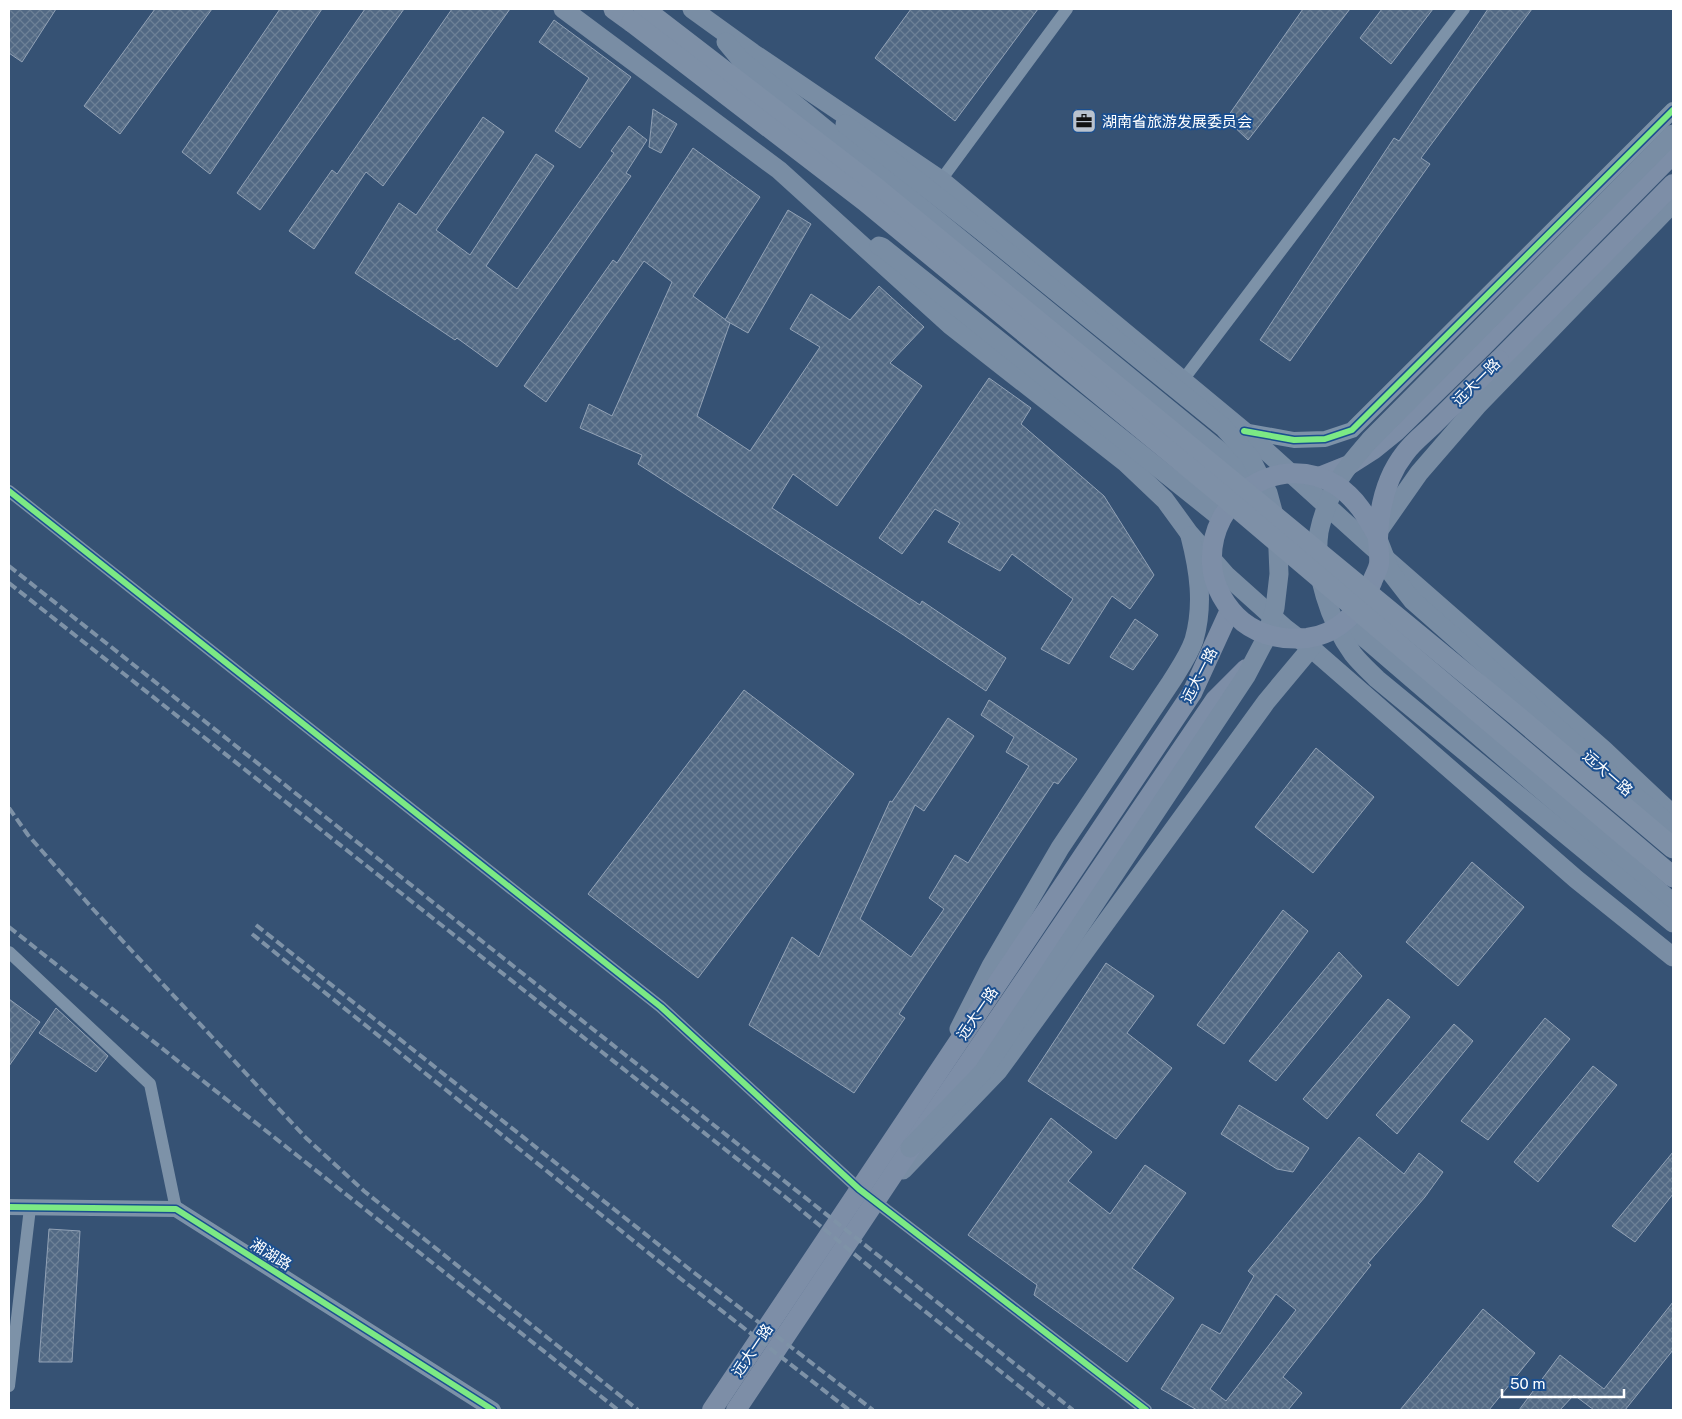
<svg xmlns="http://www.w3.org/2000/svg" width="1682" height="1419" viewBox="0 0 1682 1419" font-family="'Public Sans','Noto Sans SC',sans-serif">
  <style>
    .building { fill: url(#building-cross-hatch); stroke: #92a2b6; fill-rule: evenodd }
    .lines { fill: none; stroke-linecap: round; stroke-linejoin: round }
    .minor { stroke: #7d92a8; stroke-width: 12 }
    .tertiary { stroke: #7d92a8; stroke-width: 16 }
    .secondary { stroke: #798da4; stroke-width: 19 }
    .primary { stroke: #7d8ea7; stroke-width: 20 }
    .trunk { stroke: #7e90a7; stroke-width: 21 }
    .rail { stroke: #7e92a7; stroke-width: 4; stroke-dasharray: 9 4; stroke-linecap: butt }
    .secondary-bridge { stroke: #798da4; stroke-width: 19 }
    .primary-bridge { stroke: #7d8ea7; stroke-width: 20 }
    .trunk-bridge { stroke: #7e90a7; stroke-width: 21 }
    .cycleway-casing { stroke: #1b4f8f; stroke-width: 9 }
    .cycleway { stroke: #7ce984; stroke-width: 6 }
    .labels { text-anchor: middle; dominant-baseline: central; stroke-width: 4; stroke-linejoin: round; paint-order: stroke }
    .poi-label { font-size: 15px; fill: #fff; stroke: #1b4f8f; text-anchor: start }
    .street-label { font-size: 15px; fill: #fff; stroke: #1b4f8f }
  </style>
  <defs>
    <pattern id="building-cross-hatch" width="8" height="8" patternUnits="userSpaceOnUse" patternTransform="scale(1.25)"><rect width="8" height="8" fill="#526984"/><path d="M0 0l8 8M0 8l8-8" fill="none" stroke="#6c8096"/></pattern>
  </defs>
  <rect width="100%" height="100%" fill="#365274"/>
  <!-- building -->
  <g class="building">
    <polygon points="9,9 56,9 22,62 9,53"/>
    <polygon points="155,9 212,9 120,134 84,106"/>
    <polygon points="280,9 322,9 210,174 182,152"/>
    <polygon points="365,9 404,9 260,210 237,193"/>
    <polygon points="452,9 510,9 383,186 366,172 314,249 289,231 332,170 337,174"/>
    <polygon points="911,9 1038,9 955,121 875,58"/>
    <polygon points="1303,9 1350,9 1248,140 1226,119"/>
    <polygon points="1382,9 1433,9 1391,64 1360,38"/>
    <polygon points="1488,9 1532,9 1421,158 1430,164 1290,361 1260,340 1394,138 1399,141"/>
    <polygon points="554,20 631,77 580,148 555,131 589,78 539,42"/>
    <polygon points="653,109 677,124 661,153 649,147"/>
    <polygon points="483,117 504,132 436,230 470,255 536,154 554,166 486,266 517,289 614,153 611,151 629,126 647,140 626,173 631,176 497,367 457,338 455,340 355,273 399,203 416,215"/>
    <polygon points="693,148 760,197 693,296 730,323 697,416 750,451 820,347 790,329 811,294 850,320 879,286 924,327 890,363 922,386 837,506 793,474 772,508 920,605 922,601 1006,658 986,691 902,634 638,464 642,455 580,428 589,404 612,416 672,282 644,261 546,402 524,386 613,260 617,263"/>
    <polygon points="788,210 811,224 748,333 725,320"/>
    <polygon points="989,378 1031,408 1021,424 1104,496 1154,575 1130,609 1112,596 1069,664 1041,649 1073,599 1012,554 1000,571 948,542 960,523 935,509 902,554 879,538"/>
    <polygon points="1135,619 1158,635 1133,670 1110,657"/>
    <polygon points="744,690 854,774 698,978 588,894"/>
    <polygon points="989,700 1077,759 1058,784 1054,782 899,1014 905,1018 854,1093 749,1025 792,937 819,957 890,801 892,802 948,718 974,736 924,811 915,805 860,919 911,957 944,909 929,898 955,855 968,863 1029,766 1006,752 1014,737 981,715"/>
    <polygon points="1316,748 1374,797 1313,873 1255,827"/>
    <polygon points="1472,862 1524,907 1458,986 1406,942"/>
    <polygon points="1283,910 1308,931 1224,1044 1197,1025"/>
    <polygon points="1339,952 1362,976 1276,1081 1249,1061"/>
    <polygon points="1106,963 1154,996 1127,1033 1172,1068 1116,1139 1028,1081"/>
    <polygon points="9,999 40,1022 9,1066"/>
    <polygon points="1388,999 1410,1017 1327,1119 1303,1099"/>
    <polygon points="56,1008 108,1056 96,1072 39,1033"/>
    <polygon points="1545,1018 1570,1039 1488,1140 1461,1121"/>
    <polygon points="1454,1024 1473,1041 1397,1134 1376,1115"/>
    <polygon points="1593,1066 1617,1085 1538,1182 1514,1162"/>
    <polygon points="1239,1105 1309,1148 1293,1172 1277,1169 1221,1134"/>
    <polygon points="1051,1118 1092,1152 1068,1181 1110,1214 1145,1165 1186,1193 1132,1268 1174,1298 1127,1362 1034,1295 1037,1285 968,1235"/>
    <path d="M 1359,1137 L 1404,1174 L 1419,1153 L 1443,1172 L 1425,1197 L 1368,1263 L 1371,1265 L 1283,1377 L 1302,1393 L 1288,1410 L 1197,1410 L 1161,1389 L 1202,1324 L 1220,1334 L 1254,1276 L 1248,1271 ZM 1276,1294 L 1296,1310 L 1226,1401 L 1210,1389 Z"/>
    <polygon points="1673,1152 1673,1194 1635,1242 1612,1226"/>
    <polygon points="49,1229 80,1231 72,1362 39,1362"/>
    <polygon points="1673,1302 1673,1350 1625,1410 1594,1410 1574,1395 1560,1410 1519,1410 1560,1355 1604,1389"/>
    <polygon points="1483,1309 1535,1353 1489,1410 1400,1410"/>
  </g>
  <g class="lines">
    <!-- minor -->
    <g class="minor">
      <polyline points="941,180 1067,9"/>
      <polyline points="1183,380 1464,9"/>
      <polyline points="9,491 661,1007 859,1189 1146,1410"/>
      <polyline points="9,952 150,1084 176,1209"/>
      <polyline points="9,1386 30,1208"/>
    </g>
    <!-- tertiary -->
    <g class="tertiary">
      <polyline points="1244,431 1294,440 1325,439 1352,430 1673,110"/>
      <polyline points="9,1207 176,1209 493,1410"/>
    </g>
    <!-- secondary -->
    <g class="secondary">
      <polyline points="563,9 779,170 950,325 1126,463 1165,500 1189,533 1226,575 1285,628 1311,648 1576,879 1673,957"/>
      <polyline points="692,9 753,53 941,180 1244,431 1369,544 1604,750 1673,815"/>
      <polyline points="726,42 741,60 1258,482"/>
      <polyline points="879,246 882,247 1221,518"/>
      <polyline points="1377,533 1419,473 1477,406 1673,203"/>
      <polyline points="1345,621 1673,903"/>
      <path d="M 959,1029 L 991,966 L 1060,848 L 1171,682 C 1179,669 1189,655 1194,640 C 1204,605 1199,571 1190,536"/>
      <polyline points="903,1170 998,1071 1266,702 1311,648"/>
    </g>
    <!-- primary -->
    <g class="primary">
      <polyline points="1499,360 1673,184"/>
      <polyline points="1319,477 1349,465 1374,449 1395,432 1483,346 1673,154"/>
      <polyline points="712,1410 1192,693 1230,610"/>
      <polyline points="736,1410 924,1128 1215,700 1246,669"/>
    </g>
    <!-- trunk -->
    <polyline class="trunk" points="614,9 632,22"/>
    <!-- rail -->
    <g class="rail">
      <polyline points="9,566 1073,1410"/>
      <polyline points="9,583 784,1196 882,1277 1049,1410"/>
      <polyline points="9,808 28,835 92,908 306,1138 364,1191 638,1410"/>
      <polyline points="256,925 688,1268 873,1410"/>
      <polyline points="9,927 618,1410"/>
      <polyline points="252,934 681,1279 849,1410"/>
    </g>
    <!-- secondary-bridge -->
    <g class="secondary-bridge">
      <polyline points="845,124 979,229 1223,427 1250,457 1268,493 1277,526 1279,574 1275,608 1265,640 1246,676 983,1072 910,1148"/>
      <path d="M 1673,134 L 1370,440 C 1357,455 1343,471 1334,489 C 1328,502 1322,517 1319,532 C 1313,572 1330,622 1353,654 C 1360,663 1369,671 1377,679 L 1673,923"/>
      <polyline points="1379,542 1391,573 1412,600 1637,798 1673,827"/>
    </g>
    <!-- primary-bridge -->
    <path class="primary-bridge" d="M 1378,537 C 1367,517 1356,498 1336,485 C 1278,450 1208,498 1212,564 C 1213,586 1226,608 1243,622 C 1261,636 1284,640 1307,638 C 1339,634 1361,610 1372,582 C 1374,576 1378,570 1379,564 C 1380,556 1378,546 1378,538 C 1379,508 1386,477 1405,453 C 1413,442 1425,433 1434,424 C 1456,402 1477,381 1499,360"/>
    <!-- trunk-bridge -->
    <g class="trunk-bridge">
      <polyline points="644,9 875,187 1517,716 1673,848"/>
      <polyline points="632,22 865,201 1216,490 1673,877"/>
    </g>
    <defs>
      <g id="cycleway">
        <polyline points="1244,431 1294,440 1325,439 1352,430 1673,110"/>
        <polyline points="9,491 661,1007 859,1189 1146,1410"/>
        <polyline points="9,1207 176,1209 493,1410"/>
      </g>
    </defs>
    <!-- cycleway casing -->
    <use href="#cycleway" class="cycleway-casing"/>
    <!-- cycleway -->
    <use href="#cycleway" class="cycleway"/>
  </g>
  <!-- icons -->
  <defs>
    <symbol id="office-square" viewBox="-11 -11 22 22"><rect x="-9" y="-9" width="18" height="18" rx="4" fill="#b9c2ce" stroke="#1b4f8f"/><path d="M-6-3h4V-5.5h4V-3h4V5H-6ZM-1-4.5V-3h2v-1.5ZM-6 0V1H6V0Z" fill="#111"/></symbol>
  </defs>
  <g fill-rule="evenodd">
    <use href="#office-square" x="1070" y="107" width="28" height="28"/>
  </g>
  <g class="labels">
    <!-- poi labels -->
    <g class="poi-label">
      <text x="1102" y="121">湖南省旅游发展委员会</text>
    </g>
    <!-- street labels -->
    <g class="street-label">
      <text transform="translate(1476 382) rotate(-45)">远大一路</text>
      <text transform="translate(1199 675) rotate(-63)">远大一路</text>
      <text transform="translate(1608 773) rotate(41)">远大一路</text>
      <text transform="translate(977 1013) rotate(-56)">远大一路</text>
      <text transform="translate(271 1254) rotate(32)">湘湖路</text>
      <text transform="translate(752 1350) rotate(-56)">远大一路</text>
    </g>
  </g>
  <!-- border -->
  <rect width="1682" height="1419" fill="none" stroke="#ffffff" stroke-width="20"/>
  <!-- scale -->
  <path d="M1502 1389v8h122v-8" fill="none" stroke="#ffffff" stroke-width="2.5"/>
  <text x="1510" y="1389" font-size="15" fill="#ffffff" stroke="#1b4f8f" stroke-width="4" paint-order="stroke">50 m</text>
</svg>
